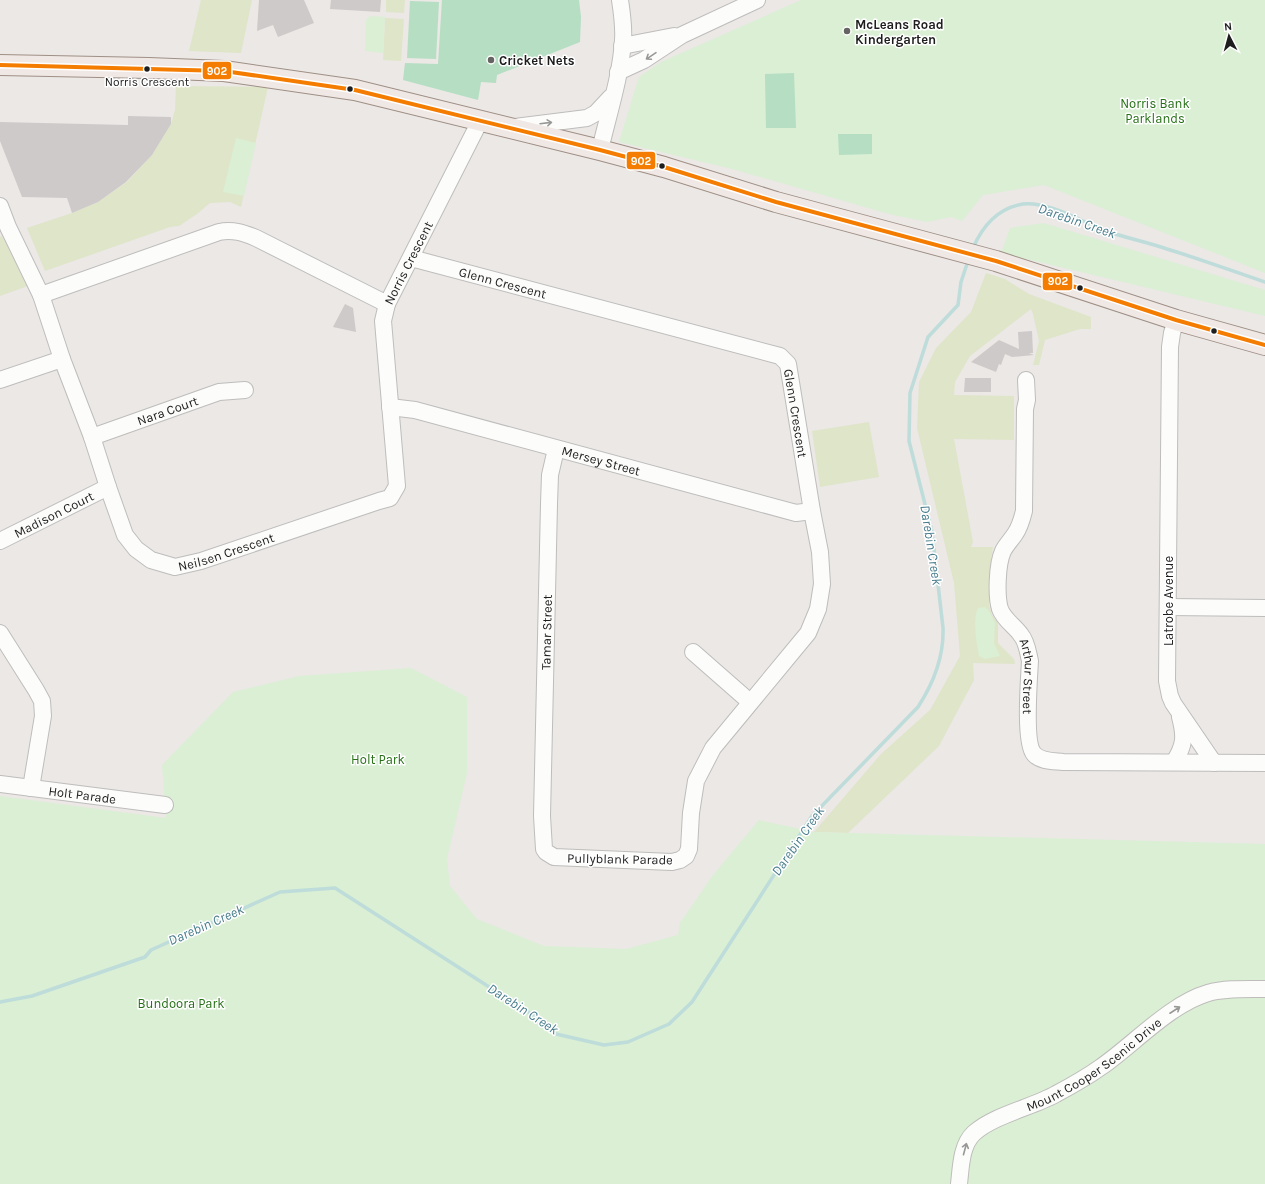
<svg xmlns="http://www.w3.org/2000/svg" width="1265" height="1184" viewBox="0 0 1265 1184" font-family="Karla,sans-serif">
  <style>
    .grass { fill: #dfe5c8 }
    .park { fill: #daefd4 }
    .pitch { fill: #b5dec2 }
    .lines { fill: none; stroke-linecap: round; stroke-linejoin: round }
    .stream { stroke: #bddcda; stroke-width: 3.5 }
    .building { fill: #cecac9 }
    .minor-casing { stroke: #bebdbc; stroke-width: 18 }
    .major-casing { stroke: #9f8f85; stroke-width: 22 }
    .minor { stroke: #fcfcfb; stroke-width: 16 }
    .major { stroke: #efe8e5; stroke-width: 20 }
    .bus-1-casing { stroke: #fff; stroke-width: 7 }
    .bus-1 { stroke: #f47d01; stroke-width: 4 }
    .oneway { stroke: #989897 }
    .poi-dot { fill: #656463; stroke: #fff; stroke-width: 1.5 }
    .bus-dot { fill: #1d1d1d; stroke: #fff; stroke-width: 1.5 }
    .labels { text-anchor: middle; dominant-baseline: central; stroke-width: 3; stroke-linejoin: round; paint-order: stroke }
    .bus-label { font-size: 12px; fill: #1d1d1d; stroke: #fff }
    .poi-label { font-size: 13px; font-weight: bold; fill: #1d1d1d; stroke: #fff; text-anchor: start }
    .park-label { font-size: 13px; fill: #267016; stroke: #fff }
    .street-label { font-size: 13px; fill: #1d1d1d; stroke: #fff }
    .water-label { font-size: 14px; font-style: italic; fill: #497d8d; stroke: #fff }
    .line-badge { stroke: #fff; stroke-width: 1.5 }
    .badge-label { font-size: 11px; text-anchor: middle; font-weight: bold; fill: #fff }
  </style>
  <rect width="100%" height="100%" fill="#ebe8e6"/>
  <!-- grass -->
  <g class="grass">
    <polygon points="201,0 252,0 241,53 189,51"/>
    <polygon points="386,0 405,0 404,13 386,12"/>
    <polygon points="385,18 404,19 401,61 383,60"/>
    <polygon points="176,86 268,87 241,207 230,202 210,203 197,214 179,226 170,227 45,271 27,228 72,213 98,202 127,182 152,155 171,124 175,110"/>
    <polygon points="2,236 28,286 0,296 0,237"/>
    <polygon points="986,273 1005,279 1029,294 1091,317 1091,329 1080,329 1045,340 1039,365 1033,365 1039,341 1033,314 1031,309 970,356 955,382 954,395 1014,396 1014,440 954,439 973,542 971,547 993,547 990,567 989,605 992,615 998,623 998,643 1014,659 1015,664 973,663 974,680 939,746 848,833 814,832 881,754 930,710 960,656 954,583 917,428 919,382 936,348 971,312"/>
    <polygon points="869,422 879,477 820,487 812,431"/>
  </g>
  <!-- park -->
  <g class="park">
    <polygon points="801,0 1265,0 1265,273 1044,185 983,195 962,221 951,217 927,222 889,214 732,169 619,142 639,77 661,62"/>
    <polygon points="370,16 385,17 383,53 365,51 366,20"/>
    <polygon points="236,138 256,143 244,196 223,192"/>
    <polygon points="1044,223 1265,290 1265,316 1001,253 1010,228"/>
    <path d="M 985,607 L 989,611 L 995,623 L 994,643 L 1000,656 L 985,659 L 979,656 C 977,642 972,621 978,608 Z"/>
    <polygon points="411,668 467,697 467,773 447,859 450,886 477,919 544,946 626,949 678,935 680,923 713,875 759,820 814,832 1265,844 1265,1184 0,1184 0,796 166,818 162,765 233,692 299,676"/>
  </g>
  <!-- pitch -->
  <g class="pitch">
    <polygon points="442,0 579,0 581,17 580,42 497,75 496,83 481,82 478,100 403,80 405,63 438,64"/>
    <polygon points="410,1 439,2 436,59 407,58"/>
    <polygon points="794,73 796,128 766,128 765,74"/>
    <polygon points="838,134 872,134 872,154 839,155"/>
  </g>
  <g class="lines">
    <!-- stream -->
    <g class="stream">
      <path d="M 973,248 C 983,225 998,208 1023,204 C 1048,201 1082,222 1106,231 C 1126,238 1147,242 1167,249 C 1200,259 1232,271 1265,282"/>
      <path d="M 0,1002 L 32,996 L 145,957 L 151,950 L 280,892 L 335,888 L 536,1017 L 556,1034 L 604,1045 L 628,1042 L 669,1024 L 692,1002 L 812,816 L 918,707 C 933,684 944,656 943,628 L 932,532 L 909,441 L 910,393 L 928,337 L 958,305 L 961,282 L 968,261"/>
    </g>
  </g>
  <!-- building -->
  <g class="building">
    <polygon points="259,0 304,0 314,23 278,37 273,25 257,31"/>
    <polygon points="331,0 381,0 380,12 330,9"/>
    <polygon points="128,116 171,117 171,124 152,155 126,182 98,202 72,213 67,198 22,197 0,141 0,122 128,125"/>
    <polygon points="345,304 353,308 356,332 333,327"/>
    <polygon points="1032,331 1033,353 1029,353 1034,355 1012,357 1005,354 1001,365 999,364 996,372 971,362 999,340 1019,349 1018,332"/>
    <polygon points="965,378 991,378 991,392 964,392"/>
  </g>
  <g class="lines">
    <defs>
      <g id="minor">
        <polyline points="622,46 674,36"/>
        <polyline points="618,72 644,60 682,35 757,0"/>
        <polyline points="515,127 587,118 596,113 611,97"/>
        <path d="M 600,150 C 608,115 621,76 623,40 C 624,27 622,13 620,0"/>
        <path id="s1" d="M 0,206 L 8,227 L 41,295 L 219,232 C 233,229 244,233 256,238 L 387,304 L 480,121"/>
        <path id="s2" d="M 411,258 L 780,356 L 788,364 L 812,511 L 820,552 L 822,584 L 818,609 L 808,633 L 713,748 L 696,781 L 691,813 L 689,849 L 686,856 L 680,860 L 672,862 L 554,857 L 546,852 L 544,849 L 542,816 L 549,504 L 550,475 L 556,449"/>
        <path id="s3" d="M 41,295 L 62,359 L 92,437 L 108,487 L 125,535 L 136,549 L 151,560 L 175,567 L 201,561 L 379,501 L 390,498 L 397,486 L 383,321 L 387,304"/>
        <polyline points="1176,320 1172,333 1170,347 1167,681 1170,696 1173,703 1214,763"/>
        <polyline points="0,380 62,359"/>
        <path id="s4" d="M 1026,380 L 1027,400 L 1025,409 L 1024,511 C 1022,519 1020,527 1015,534 C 1011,540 1006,545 1003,551 C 997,564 996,596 1000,609 C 1004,620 1015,626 1021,635 C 1027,642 1028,653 1030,661 C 1029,678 1024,743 1034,754 C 1041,762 1054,761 1063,762 L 1265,763"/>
        <path id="s5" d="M 390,407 L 415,410 L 796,513 L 812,511"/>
        <path id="s6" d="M 92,437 L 219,392 L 245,390"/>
        <path id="s7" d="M 0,541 L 108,487"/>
        <polyline points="1168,607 1265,608"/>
        <polyline points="0,633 36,690 42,701 43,716 31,788"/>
        <polyline points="693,652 750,702"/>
        <path d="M 1174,762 C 1185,745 1185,736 1180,717"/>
        <path id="s8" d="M 0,784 L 165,805"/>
        <path id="s9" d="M 959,1184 C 961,1167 961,1145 974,1133 C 994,1115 1033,1107 1056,1094 C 1071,1086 1087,1077 1101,1067 C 1133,1045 1170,1004 1208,993 C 1225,988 1246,989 1265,989"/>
      </g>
      <polyline id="major" points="0,65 149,68 224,71 355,90 600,150 664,167 776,202 996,261 1176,320 1265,345"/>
    </defs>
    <!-- minor casing -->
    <use href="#minor" class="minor-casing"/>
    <!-- major casing -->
    <use href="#major" class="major-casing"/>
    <!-- minor -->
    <use href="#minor" class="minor"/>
    <!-- major -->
    <use href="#major" class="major"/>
    <defs>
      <polyline id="bus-1" points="0,65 224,71 355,90 600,150 664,167 776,202 996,261 1176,320 1265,345"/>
    </defs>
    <!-- bus-1 casing -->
    <use href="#bus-1" class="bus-1-casing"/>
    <!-- bus-1 -->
    <use href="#bus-1" class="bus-1"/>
  </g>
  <!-- one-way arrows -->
  <defs><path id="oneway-shaft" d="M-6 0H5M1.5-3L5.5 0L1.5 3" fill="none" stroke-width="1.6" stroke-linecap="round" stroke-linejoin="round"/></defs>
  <g class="oneway">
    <use href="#oneway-shaft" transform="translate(651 56) rotate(146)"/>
    <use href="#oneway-shaft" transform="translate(546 123) rotate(-7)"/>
    <use href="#oneway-shaft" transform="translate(1175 1010) rotate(-33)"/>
    <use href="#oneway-shaft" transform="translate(965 1149) rotate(-75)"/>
  </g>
  <!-- markers -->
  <g class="poi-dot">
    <circle cx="847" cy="31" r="4"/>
    <circle cx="491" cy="60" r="4"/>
  </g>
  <g class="bus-dot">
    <circle cx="147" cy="69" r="3.5"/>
    <circle cx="350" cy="89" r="3.5"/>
    <circle cx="662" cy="166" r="3.5"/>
    <circle cx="1080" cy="288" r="3.5"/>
    <circle cx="1214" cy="331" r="3.5"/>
  </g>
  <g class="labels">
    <!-- bus labels -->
    <g class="bus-label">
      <text x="147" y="82">Norris Crescent</text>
    </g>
    <!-- poi labels -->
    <g class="poi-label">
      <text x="855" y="24">McLeans Road<tspan x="855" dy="15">Kindergarten</tspan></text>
      <text x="499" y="60">Cricket Nets</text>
    </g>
    <!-- park labels -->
    <g class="park-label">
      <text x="1155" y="103">Norris Bank<tspan x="1155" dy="15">Parklands</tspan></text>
      <text x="378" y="759">Holt Park</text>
      <text x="181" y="1003">Bundoora Park</text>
    </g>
    <!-- street labels -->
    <g class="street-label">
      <text stroke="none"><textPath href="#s1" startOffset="518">Norris Crescent</textPath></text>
      <text stroke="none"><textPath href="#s2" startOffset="95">Glenn Crescent</textPath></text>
      <text stroke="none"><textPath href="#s6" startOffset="80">Nara Court</textPath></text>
      <text stroke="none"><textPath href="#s2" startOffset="443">Glenn Crescent</textPath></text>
      <text stroke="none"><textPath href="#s5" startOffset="218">Mersey Street</textPath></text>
      <text stroke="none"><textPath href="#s7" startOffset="60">Madison Court</textPath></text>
      <text stroke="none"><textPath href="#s3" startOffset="369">Neilsen Crescent</textPath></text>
      <text transform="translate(1168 601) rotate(-90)">Latrobe Avenue</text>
      <text stroke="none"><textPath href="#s2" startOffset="1293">Tamar Street</textPath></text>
      <text stroke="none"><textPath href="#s4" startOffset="312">Arthur Street</textPath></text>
      <text stroke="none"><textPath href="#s8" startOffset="83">Holt Parade</textPath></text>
      <text transform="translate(620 859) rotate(1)">Pullyblank Parade</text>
      <text stroke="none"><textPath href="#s9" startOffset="193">Mount Cooper Scenic Drive</textPath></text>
    </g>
    <!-- water labels -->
    <g class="water-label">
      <text transform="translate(1077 221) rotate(19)">Darebin Creek</text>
      <text transform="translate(931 545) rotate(81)">Darebin Creek</text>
      <text transform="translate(798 841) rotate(-55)">Darebin Creek</text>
      <text transform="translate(206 925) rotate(-24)">Darebin Creek</text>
      <text transform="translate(523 1009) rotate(33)">Darebin Creek</text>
    </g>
  </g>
  <g class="line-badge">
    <rect x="202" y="61" width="30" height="19" rx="4" fill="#f47d01"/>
    <rect x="626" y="151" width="30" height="19" rx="4" fill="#f47d01"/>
    <rect x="1042" y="272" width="31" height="19" rx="4" fill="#f47d01"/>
  </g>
  <g class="badge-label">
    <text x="217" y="75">902</text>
    <text x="641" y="165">902</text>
    <text x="1058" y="285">902</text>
  </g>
  <!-- north arrow -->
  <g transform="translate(1229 36) rotate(354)" stroke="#ffffff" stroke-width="3" paint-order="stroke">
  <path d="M0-3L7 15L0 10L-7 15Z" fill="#1d1d1d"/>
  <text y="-6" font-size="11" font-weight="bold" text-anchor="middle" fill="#1d1d1d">N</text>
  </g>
</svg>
